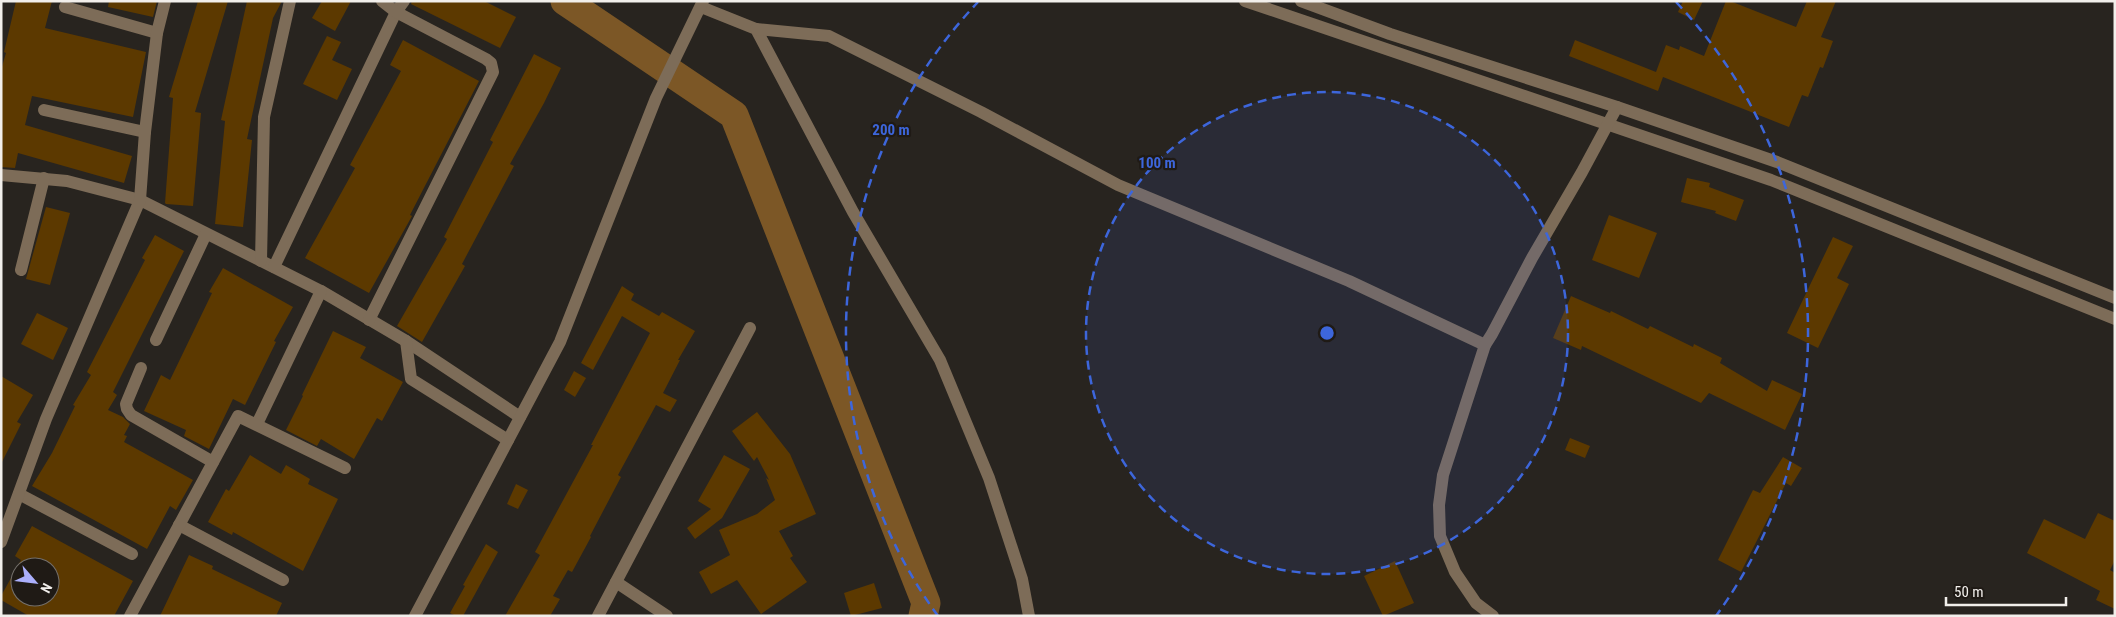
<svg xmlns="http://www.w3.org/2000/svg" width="2116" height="617" viewBox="0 0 2116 617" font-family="'Roboto Condensed',sans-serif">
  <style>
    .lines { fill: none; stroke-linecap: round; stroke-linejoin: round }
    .river { stroke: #7c5726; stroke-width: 29 }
    .building { fill: #5c3900; fill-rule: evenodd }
    .minor { stroke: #7d6c58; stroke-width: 12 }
    .ring { fill: none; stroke: #3d66db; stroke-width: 2.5; stroke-dasharray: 9 6 }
    .centre { fill: #3d66db; stroke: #1f1a15; stroke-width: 2.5 }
    .ring-label { font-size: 15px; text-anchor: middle; font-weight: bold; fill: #3d66db; stroke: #1f1a15; stroke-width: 4.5; stroke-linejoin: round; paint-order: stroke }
  </style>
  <rect width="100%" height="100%" fill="#28241f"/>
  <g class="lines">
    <!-- river -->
    <polyline class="river" points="565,1 734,115 926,603 923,616"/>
  </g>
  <!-- building -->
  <g class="building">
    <polygon points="16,1 52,1 45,28 146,52 133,117 32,96 25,125 132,156 124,183 18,153 15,168 1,167 1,70 6,53 4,52"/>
    <polygon points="109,1 157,1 153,17 108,7"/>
    <polygon points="198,1 228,1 195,112 201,113 193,206 166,204 165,203 173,98 169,97"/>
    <polygon points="247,1 282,1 273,18 247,139 252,140 243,227 215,224 225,121 221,120"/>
    <polygon points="322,1 351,1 335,31 312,18"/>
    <polygon points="412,1 484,1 516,17 500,48 411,4"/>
    <polygon points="1683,1 1703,1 1694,20 1678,12"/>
    <polygon points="1726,1 1730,1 1796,27 1807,1 1836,1 1821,37 1833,41 1823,68 1820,67 1808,97 1802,95 1789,127 1663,77 1658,91 1569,56 1575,40 1656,72 1666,45 1679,50 1680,46 1704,56"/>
    <polygon points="327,36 341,42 332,60 352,69 337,100 303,84"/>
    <polygon points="403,40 479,81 410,215 412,216 407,225 369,293 305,258 355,168 350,165 401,71 390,65"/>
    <polygon points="534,54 561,68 544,103 510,164 514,166 462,264 465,266 422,342 397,326 447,239 444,237 493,142 490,140"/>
    <polygon points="1687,178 1710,183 1709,187 1744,200 1736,221 1715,213 1716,211 1681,202"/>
    <polygon points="46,207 70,213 50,285 26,279"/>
    <polygon points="1609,215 1657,233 1639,278 1592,260"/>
    <polygon points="155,235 184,251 135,348 113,392 117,395 108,410 123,417 130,424 124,435 127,436 124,442 193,480 176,510 170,506 147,549 32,486 52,453 75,406 73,405 91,375 87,372 145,260 142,258"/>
    <polygon points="1833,237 1853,246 1837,278 1849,284 1818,348 1787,333"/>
    <polygon points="223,268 293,307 274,341 276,342 245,405 233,399 209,449 184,436 186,430 144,411 161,375 170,380 212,293 209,292"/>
    <polygon points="622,286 634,294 631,300 659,316 662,312 695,331 678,360 680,360 663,393 677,400 670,412 656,405 618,475 621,477 590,536 591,537 572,572 568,570 553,596 560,599 550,616 505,616 540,555 535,552 593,445 591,445 650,333 622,316 593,370 581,363"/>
    <polygon points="1571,296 1610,313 1611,311 1648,329 1650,326 1693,347 1694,344 1722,358 1720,363 1767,391 1772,380 1802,394 1785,430 1709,393 1701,403 1582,346 1581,350 1553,338"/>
    <polygon points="37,313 68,328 53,360 21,344"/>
    <polygon points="333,331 366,347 360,358 403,382 382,421 377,418 354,459 321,439 317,446 286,430 303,396 302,395"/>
    <polygon points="574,371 586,378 575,397 564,390"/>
    <polygon points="1,376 33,395 17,422 21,424 1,464"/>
    <polygon points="757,412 790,454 816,514 779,531 793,556 790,558 807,582 761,614 737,580 711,594 699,572 730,555 719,530 757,514 775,500 766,478 769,480 757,457 754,461 732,431"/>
    <polygon points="1570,438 1590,446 1585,458 1565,450"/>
    <polygon points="250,455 281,474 286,465 310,479 308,484 338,499 303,571 233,532 232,535 208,522 226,489 229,491"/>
    <polygon points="724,455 750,469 722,518 695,539 687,528 711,509 698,501"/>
    <polygon points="1783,457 1802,468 1791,486 1786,483 1741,572 1718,560 1753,490 1760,493"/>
    <polygon points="516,484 528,490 518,509 507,504"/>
    <polygon points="2098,513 2115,521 2115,560 2110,570 2115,573 2115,609 2096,600 2100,591 2027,553 2044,519 2085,539"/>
    <path d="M 32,526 L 133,581 L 114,616 L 29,616 L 1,600 L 1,596 L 21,560 L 15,556 ZM 20,567 L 50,567 L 50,575 L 59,580 L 50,597 L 20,597 Z"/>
    <polygon points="486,544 498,552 463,616 456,616 450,613 465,586 463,585"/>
    <polygon points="189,555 213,566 212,569 282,603 276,616 160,616"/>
    <polygon points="1395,561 1414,603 1383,616 1364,576"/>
    <polygon points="874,583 882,608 851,616 844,593"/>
  </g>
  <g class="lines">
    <!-- minor -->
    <g class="minor">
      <polyline points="1245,1 1771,180 2115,319"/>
      <polyline points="1301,1 1390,34 1617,107 1777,162 2115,298"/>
      <polyline points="65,7 157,33"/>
      <polyline points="701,7 756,29 853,212 940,360 989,478 1022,579 1029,616"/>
      <polyline points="756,29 829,36 981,112 1118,185 1349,281 1485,345"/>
      <polyline points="44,110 145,132"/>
      <polyline points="1,175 67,181 140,200 321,291 406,341 520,417"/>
      <polyline points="261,261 264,117 290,1"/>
      <polyline points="274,267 396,12 404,1"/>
      <polyline points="21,270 44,178"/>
      <polyline points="369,320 493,72 491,63 486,59 396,12 382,1"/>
      <polyline points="156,340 206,234"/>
      <polyline points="406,341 411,379 508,440"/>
      <polyline points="141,368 126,404 127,409 131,415 213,462"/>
      <polyline points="257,424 321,291"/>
      <polyline points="19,494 132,554"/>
      <polyline points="179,525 283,580"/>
      <polyline points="1,542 46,419 140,200 145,132 157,33 165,1"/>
      <polyline points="616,582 667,616"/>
      <polyline points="130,616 238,416 345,468"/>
      <polyline points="415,616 560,342 656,98 703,1"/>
      <polyline points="598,616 750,328"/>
      <polyline points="1493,616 1476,603 1455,572 1440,536 1439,505 1443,475 1485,345 1492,334 1532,258 1582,172 1617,107"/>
    </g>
  </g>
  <!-- distance rings -->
  <circle cx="1327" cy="333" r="241" fill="#3d66db" fill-opacity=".12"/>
  <g class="ring">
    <circle cx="1327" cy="333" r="241"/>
    <path d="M938 616A481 481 0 0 1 978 2M1676 2A481 481 0 0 1 1716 616"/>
  </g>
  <circle cx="1327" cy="333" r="8" class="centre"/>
  <g class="ring-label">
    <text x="891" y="135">200 m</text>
    <text x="1157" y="168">100 m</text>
  </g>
  <!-- border -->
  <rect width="2116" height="617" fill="none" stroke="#f2efeb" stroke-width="5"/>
  <!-- north arrow -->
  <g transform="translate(35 582) rotate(118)"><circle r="24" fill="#1f1a15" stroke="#736f6b"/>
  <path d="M0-4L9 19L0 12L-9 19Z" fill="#abaffb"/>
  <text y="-8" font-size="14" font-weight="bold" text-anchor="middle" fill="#f2efeb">N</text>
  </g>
  <!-- scale -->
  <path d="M1946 597v8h120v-8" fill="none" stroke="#f2efeb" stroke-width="2.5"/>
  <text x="1954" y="597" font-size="15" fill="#f2efeb" stroke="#1f1a15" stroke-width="4" paint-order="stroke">50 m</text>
</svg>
